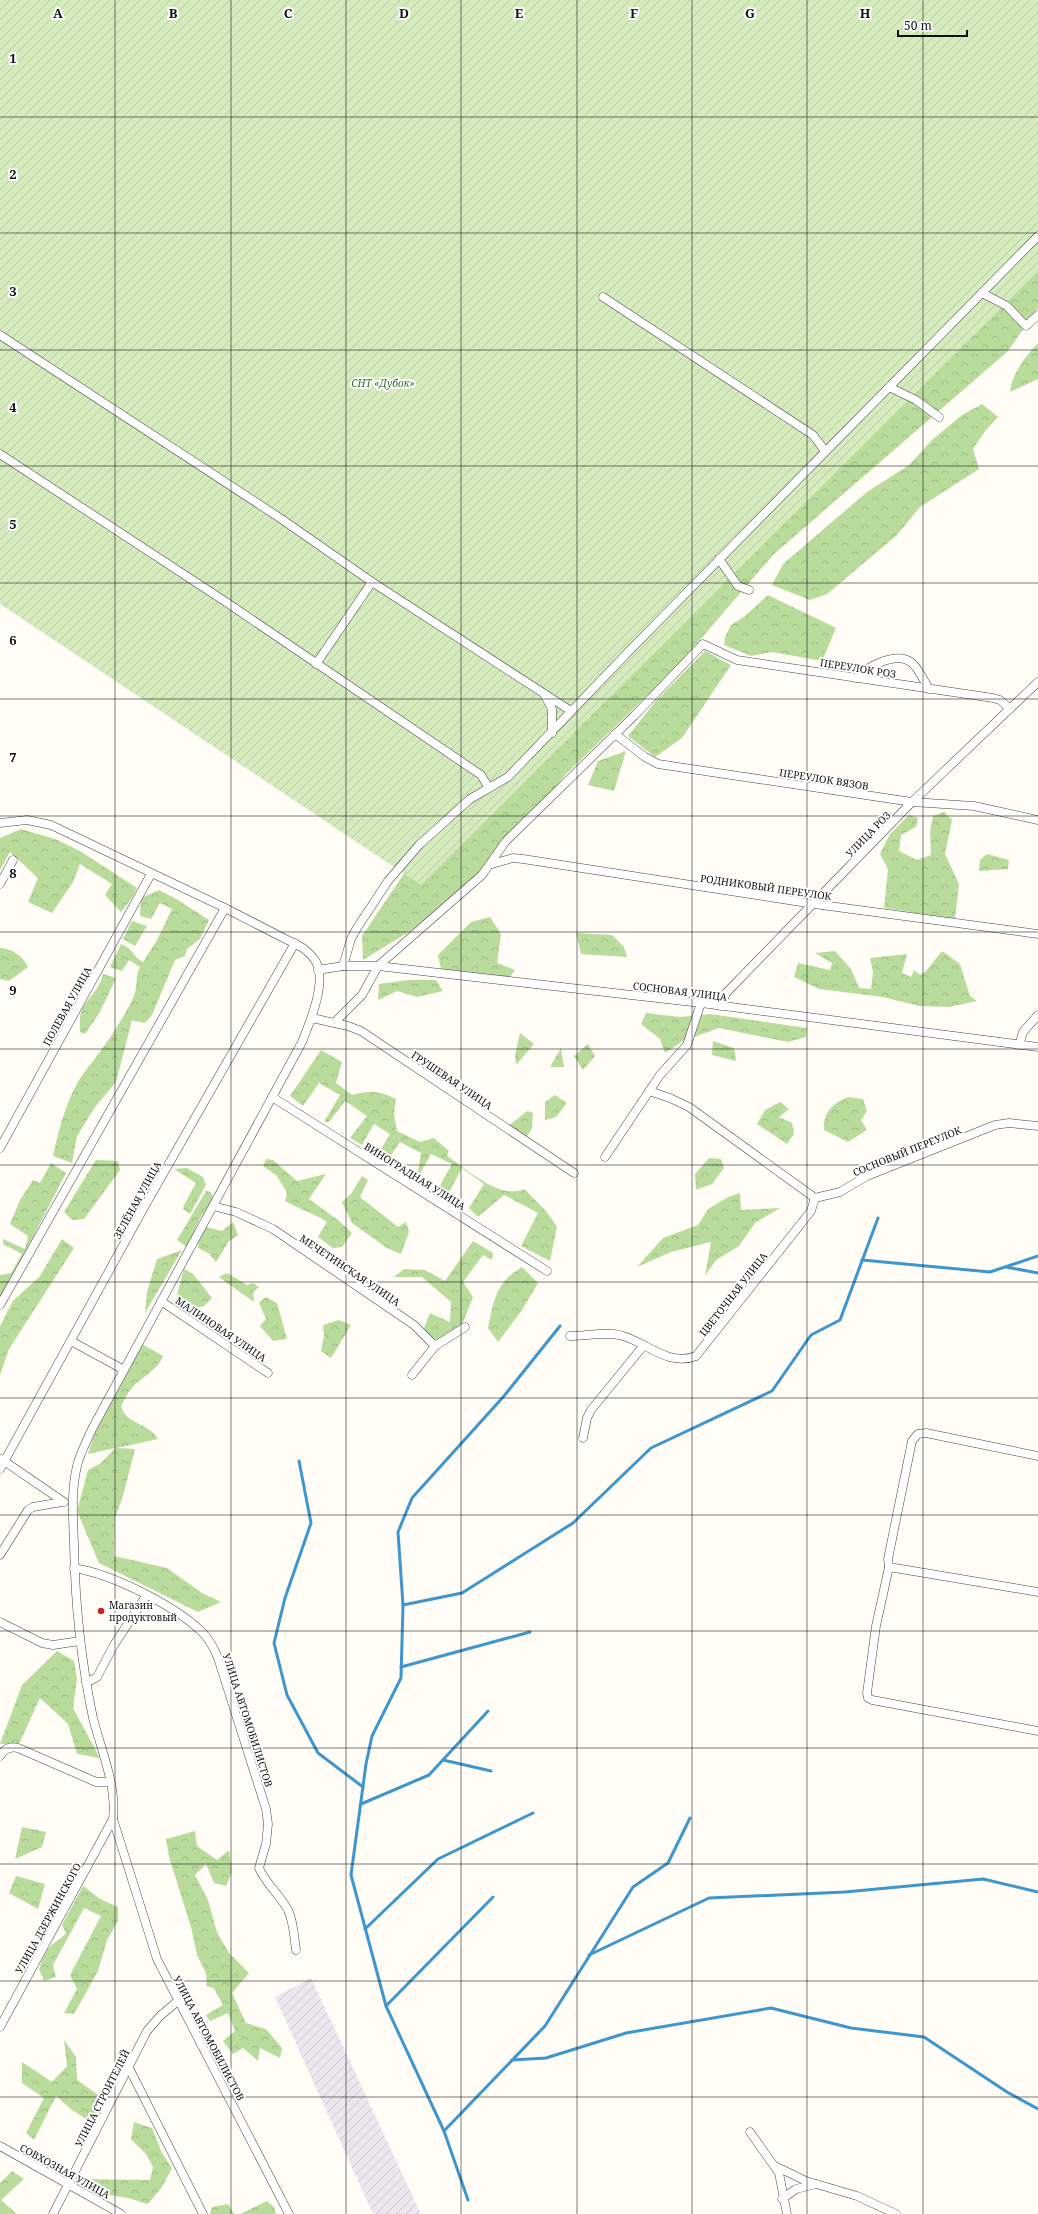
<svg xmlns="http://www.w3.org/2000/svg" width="1038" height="2214" viewBox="0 0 1038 2214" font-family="'Noto Serif',serif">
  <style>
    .industrial { fill: url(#industrial-furrows) }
    .forest { fill: url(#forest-crowns) }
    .garden { fill: url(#garden-furrows) }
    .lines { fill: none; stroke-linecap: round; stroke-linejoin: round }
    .stream { stroke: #3f96cf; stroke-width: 3 }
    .street-casing { stroke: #444; stroke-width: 9 }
    .street { stroke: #fff; stroke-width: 8 }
    .grid { fill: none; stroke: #111; stroke-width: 1; stroke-opacity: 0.55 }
    .poi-dot { fill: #c4262e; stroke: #fff; stroke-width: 1.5 }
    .labels { text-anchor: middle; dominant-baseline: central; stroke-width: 4; stroke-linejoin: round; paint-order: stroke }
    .park-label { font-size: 10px; font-style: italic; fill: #2f6b1f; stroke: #fff }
    .street-label { font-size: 10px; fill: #111; stroke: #fff }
    .poi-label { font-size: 10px; fill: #111; stroke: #fff; text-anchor: start }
    .grid-label { font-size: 13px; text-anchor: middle; font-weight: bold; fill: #111; stroke: #fff; stroke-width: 4; stroke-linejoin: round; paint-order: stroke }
  </style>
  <defs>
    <pattern id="industrial-furrows" width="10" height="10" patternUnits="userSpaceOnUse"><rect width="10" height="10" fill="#eee6ef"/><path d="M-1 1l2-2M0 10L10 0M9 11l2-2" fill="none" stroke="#cbc4cc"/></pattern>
    <pattern id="forest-crowns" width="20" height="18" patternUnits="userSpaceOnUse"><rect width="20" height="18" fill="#b9dc9c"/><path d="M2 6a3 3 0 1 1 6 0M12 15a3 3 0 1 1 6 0" fill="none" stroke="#9ebc85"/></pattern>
    <pattern id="garden-furrows" width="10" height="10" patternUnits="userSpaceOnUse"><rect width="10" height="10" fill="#d5ebbd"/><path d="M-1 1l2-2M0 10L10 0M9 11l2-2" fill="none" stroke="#b6c8a1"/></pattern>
  </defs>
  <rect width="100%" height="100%" fill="#fffdf5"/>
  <!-- industrial -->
  <polygon class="industrial" points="311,1978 421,2214 373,2214 275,1997"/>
  <!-- forest -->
  <g class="forest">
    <polygon points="1038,251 1038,308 1007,352 774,554 674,670 566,774 462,899 363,960 362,936 407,869"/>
    <path d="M 1038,343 L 1038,379 L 1010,392 C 1012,373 1025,357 1038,343 Z"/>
    <polygon points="982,404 998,417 986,430 973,449 979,469 920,507 897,535 827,594 810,600 772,585 783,564 867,492 909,465 932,440 962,415"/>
    <polygon points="768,595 836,628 822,661 772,652 751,656 724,645 725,637 731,625 745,616"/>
    <polygon points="705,651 731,665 682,738 655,757 628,736 655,702"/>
    <polygon points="626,751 614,791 588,785 598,761"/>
    <polygon points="944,812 952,820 945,854 959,884 955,919 884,908 888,869 880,854 890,834 909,815 918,818 916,827 901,835 899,851 917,860 931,855 930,832 933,816"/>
    <polygon points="21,829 55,839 80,851 137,888 130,901 121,912 105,895 112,884 80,864 73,882 52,913 28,902 38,878 10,852 0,870 0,838"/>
    <polygon points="987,854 1009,860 1008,869 979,871 980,860"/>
    <path d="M 159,890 L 178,900 L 209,920 L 200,939 L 187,949 L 185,956 L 175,960 L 152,1015 L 145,1023 L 132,1020 L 116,1082 L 95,1107 L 77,1136 L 72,1163 L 53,1156 C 58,1133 64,1110 74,1089 C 82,1073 94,1061 104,1046 C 115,1031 126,1013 134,996 C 138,986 135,976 140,967 L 129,960 L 122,971 L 110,967 L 121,944 C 135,950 132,956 143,962 L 157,940 L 172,909 L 160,903 L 151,919 L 140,916 L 141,898 Z"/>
    <polygon points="490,917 501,934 497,963 515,970 507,981 442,974 438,955 471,922"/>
    <polygon points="132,921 147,926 135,946 123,939"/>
    <polygon points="576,933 612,935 624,947 627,957 581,954"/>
    <path d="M 0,948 C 11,948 23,956 28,967 L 9,981 L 0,979 Z"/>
    <polygon points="835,951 851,969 859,988 871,989 873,972 870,958 907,954 902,973 911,977 914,970 920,975 926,971 942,951 960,964 970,996 977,1001 949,1007 919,1006 883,997 819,989 794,977 798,963 830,970 832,963 815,953"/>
    <path d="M 103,974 L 116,978 L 100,1012 L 85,1034 L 80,1032 C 80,1026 79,1015 82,1009 C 89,996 99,991 103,974 Z"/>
    <polygon points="408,980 436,980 443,991 417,997 397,991 378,1000 379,984"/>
    <polygon points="646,1013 680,1017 710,1014 807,1028 806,1037 788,1042 719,1028 683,1041 665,1053 660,1039 641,1024"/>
    <polygon points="520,1033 534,1044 516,1065 515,1056"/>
    <polygon points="713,1041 734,1048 736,1061 712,1055"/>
    <polygon points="588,1044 595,1056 583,1070 574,1056"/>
    <polygon points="561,1048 564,1067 550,1067"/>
    <path d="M 321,1050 L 342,1062 L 336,1083 L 352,1095 C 369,1090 381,1091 396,1099 L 394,1114 L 397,1131 L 420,1142 L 434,1138 L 449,1151 L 447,1156 C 467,1169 499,1200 524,1189 L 546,1211 L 557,1227 L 550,1261 L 521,1246 L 538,1213 L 504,1195 L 478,1217 L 469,1208 L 484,1184 L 462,1168 L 446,1198 L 437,1191 L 452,1164 L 431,1154 L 417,1179 L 421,1153 L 400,1142 L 385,1164 L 378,1154 L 390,1134 L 374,1124 L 362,1145 L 350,1138 L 367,1116 L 345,1101 L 329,1122 L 324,1122 L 340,1095 L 319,1083 L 303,1106 L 290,1096 Z"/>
    <polygon points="555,1095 567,1103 556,1117 545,1120 545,1102"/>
    <path d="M 848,1097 L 863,1099 L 867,1111 L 861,1120 L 867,1130 L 848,1142 L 824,1130 C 823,1112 833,1103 848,1097 Z"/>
    <polygon points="780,1102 789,1109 779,1117 792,1123 794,1134 787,1144 757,1124 765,1110"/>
    <polygon points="527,1111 533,1113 532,1128 525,1140 506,1128"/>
    <polygon points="709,1158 721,1159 724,1168 712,1184 696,1190 695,1174"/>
    <path d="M 266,1159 L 273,1160 L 297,1181 L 326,1174 L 309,1199 L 338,1220 L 352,1233 L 342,1247 L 333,1248 L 318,1237 L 327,1222 C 313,1213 299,1209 285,1201 L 287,1192 L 276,1175 L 263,1166 Z"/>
    <polygon points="96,1160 118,1161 120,1170 84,1219 72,1220 64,1212"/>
    <polygon points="51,1163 66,1173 0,1301 0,1275 11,1273 22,1254 3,1244 3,1239 25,1249 28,1236 10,1224 20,1200 33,1180 40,1183"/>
    <polygon points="187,1168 203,1177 206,1185 190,1214 183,1209 184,1205 196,1183 174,1169"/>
    <polygon points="362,1176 368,1180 360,1197 398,1227 406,1222 409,1232 401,1254 387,1248 352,1223 342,1202 351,1194"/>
    <polygon points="206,1191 211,1192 213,1198 199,1220 187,1247 177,1240"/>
    <polygon points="740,1193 741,1210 780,1208 755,1223 739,1246 716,1260 705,1276 711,1242 671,1252 637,1267 663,1238 698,1225 708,1209 728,1197"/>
    <polygon points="233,1222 238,1235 229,1241 216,1262 208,1253 198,1248 199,1239 206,1227 222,1231"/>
    <polygon points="62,1239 74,1248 9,1349 0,1375 0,1326 13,1301 40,1276"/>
    <polygon points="473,1241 493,1253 492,1260 483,1255 463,1282 473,1297 460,1330 442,1342 422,1333 430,1313 450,1322 451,1302 422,1277 394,1277 404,1269 425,1270 445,1281"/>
    <polygon points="182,1250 145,1313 147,1292 157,1259"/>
    <path d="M 522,1267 L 538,1283 L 522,1310 L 498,1342 L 488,1328 C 494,1299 496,1283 522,1267 Z"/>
    <polygon points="184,1269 193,1274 212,1298 204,1306 191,1310 189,1315 174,1306"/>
    <polygon points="227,1273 247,1285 253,1283 259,1287 253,1292 254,1302 219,1277"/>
    <polygon points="266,1297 277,1303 287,1339 273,1341 260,1326 266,1319 259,1303"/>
    <polygon points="339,1320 351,1325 331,1358 321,1351 324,1336 323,1325"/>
    <path d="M 142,1344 L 163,1356 C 157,1371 141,1377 131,1389 C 127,1394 124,1401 121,1406 C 126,1425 148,1422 158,1439 L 117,1448 L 135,1449 L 123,1496 L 115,1518 L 114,1556 L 167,1568 L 202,1593 L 221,1602 L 198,1612 L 99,1563 L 77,1511 L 88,1470 L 101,1463 L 115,1448 L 88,1454 L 96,1429 Z"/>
    <polygon points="57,1651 74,1661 77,1679 73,1708 100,1758 77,1754 68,1724 40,1698 19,1744 0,1744 22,1685"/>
    <polygon points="22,1827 46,1832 42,1847 15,1859"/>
    <polygon points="195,1831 197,1846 217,1860 229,1850 232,1872 226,1886 214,1883 206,1864 195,1875 208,1900 217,1932 229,1953 249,1973 232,1993 246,2023 266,2029 282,2048 280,2058 260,2048 258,2061 243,2048 233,2054 223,2041 235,2031 228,2013 210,2021 206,2015 223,2005 214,1988 207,1986 206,1973 197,1955 191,1927 169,1857 166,1839"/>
    <polygon points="16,1876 45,1884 38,1909 9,1893"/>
    <path d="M 83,1886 L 100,1899 L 118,1907 L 118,1921 L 107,1940 L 98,1971 L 74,2014 L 64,2013 L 77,1989 L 70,1975 L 101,1916 L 84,1908 L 53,1965 L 56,1977 L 44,1981 L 39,1969 C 42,1960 46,1949 54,1943 C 59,1939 62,1938 66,1933 L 62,1925 Z"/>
    <polygon points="64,2040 76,2057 77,2080 104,2099 100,2113 88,2120 72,2110 56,2096 34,2140 26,2133 44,2098 22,2083 22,2062 52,2082 67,2066"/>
    <polygon points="134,2122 152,2128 162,2153 172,2168 162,2187 148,2204 128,2198 78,2190 76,2179 150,2180 153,2167 146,2154 131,2139"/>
    <polygon points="12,2171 24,2179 1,2200 17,2214 0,2214 0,2183"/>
    <polygon points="267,2201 274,2207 276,2214 240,2214"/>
    <polygon points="228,2204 234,2214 210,2214 212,2207"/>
  </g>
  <!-- garden -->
  <polygon class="garden" points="0,0 1038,0 1038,271 421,885 0,604"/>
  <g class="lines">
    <!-- stream -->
    <g class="stream">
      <polyline points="862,1260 990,1272 1038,1256"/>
      <polyline points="1006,1267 1038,1273"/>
      <polyline points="299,1461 311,1523 285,1598 274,1643 287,1695 318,1753 363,1787"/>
      <polyline points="403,1605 462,1593 573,1523 651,1448 772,1391 811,1335 840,1320 878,1218"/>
      <polyline points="401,1667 530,1632"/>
      <polyline points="443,1760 491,1771"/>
      <polyline points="361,1804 429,1775 488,1711"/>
      <polyline points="365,1929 438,1859 533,1813"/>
      <polyline points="589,1955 709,1898 845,1892 983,1879 1038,1892"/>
      <polyline points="386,2006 493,1897"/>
      <polyline points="512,2060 546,2058 626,2033 771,2008 851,2028 924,2037 1007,2092 1038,2109"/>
      <polyline points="444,2131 545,2026 633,1887 668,1863 690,1818"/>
      <polyline points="468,2200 444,2131 386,2006 351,1875 366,1764 372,1736 401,1678 403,1605 398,1532 412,1498 504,1396 560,1326"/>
    </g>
    <defs>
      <g id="street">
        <polyline points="982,293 1007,306 1026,326 1038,315"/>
        <polyline points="603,297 813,435 825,451"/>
        <polyline points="0,335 280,518 372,582 571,711"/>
        <polyline points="889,387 916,400 939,417"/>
        <polyline points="0,454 229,604 481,775 489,788"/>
        <polyline points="719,559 738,586 749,590"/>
        <polyline points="316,664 372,582"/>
        <path d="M 856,678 C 867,667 897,650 912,663 C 919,669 924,681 929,689"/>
        <polyline points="544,694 552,709 552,733"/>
        <polyline points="615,734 645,757 658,764 912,802 974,806 1038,820"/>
        <path d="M 0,823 L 27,820 L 51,825 L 225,908 L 303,948 C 308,952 313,956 316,962 C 327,982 310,1022 302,1042 L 92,1429 C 87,1441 80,1453 77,1466 C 71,1491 73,1518 74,1544 C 75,1603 81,1661 93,1718 C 101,1750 117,1786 113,1819 L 0,2027"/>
        <polyline points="492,864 513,858 523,859 814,904 1038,934"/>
        <polyline points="0,884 13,860"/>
        <polyline points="343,966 351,939 357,928 388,881 419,845 470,799 508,777 634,646 1038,236"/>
        <polyline points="318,970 343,966 378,966 701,1003 1038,1047"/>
        <polyline points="721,1006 726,993 912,802 1038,682"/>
        <polyline points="312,1018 348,1026 361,1031 574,1173"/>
        <polyline points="335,1022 362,995 378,966 482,875 506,841 634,716 703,644 737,660 993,698 1000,700 1010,709"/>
        <polyline points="1019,1045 1023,1032 1038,1015"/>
        <polyline points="649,1091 670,1098 689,1107 815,1198 840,1192 867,1176 995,1125 1009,1123 1038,1126"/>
        <polyline points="272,1097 547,1271"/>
        <polyline points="0,1148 151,874"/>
        <polyline points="605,1157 660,1075 687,1045 701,1003"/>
        <polyline points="213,1206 236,1212 273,1229 414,1325 435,1346 412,1375"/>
        <polyline points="161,1301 268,1373"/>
        <polyline points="0,1305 225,908"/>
        <path d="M 570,1336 C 586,1336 608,1331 623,1336 C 647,1343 669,1367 696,1356 L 811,1211 L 815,1198"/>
        <polyline points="71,1341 124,1370"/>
        <polyline points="435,1346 465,1327"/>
        <polyline points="583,1438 587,1418 591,1410 644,1345"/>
        <polyline points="1,1459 64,1502"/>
        <polyline points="0,1469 147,1202 295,943"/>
        <polyline points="0,1555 28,1510 33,1507 62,1502"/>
        <polyline points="889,1567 888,1559 912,1441 918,1434 926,1433 1038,1456"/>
        <path d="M 74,1568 C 112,1574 174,1605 202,1632 C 209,1639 214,1648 218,1658 L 266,1809 L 268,1824 L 266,1844 L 259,1868 C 266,1884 280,1895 288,1910 C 294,1923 294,1937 296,1950"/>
        <polyline points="1038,1592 889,1567 876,1626 867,1693 868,1698 872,1700 1038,1731"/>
        <polyline points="0,1622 42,1643 53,1645 80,1641"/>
        <polyline points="86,1683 97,1677 114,1645 146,1596"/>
        <path d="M 0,1756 C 4,1749 10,1746 18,1748 L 96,1782 L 110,1782"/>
        <polyline points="113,1819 157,1959 289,2214"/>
        <polyline points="129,2068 203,2214"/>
        <polyline points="750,2132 779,2173 787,2214"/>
        <polyline points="0,2146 121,2214"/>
        <polyline points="775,2166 806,2181 857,2196 896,2214"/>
        <polyline points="782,2199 796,2189 816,2184"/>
        <polyline points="53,2214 147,2031 160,2016 179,2000"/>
      </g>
    </defs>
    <!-- street casing -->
    <use href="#street" class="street-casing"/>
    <!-- street -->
    <use href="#street" class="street"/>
  </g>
  <!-- grid -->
  <path class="grid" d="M 115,0 L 115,2214M 231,0 L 231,2214M 346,0 L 346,2214M 461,0 L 461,2214M 577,0 L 577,2214M 692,0 L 692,2214M 807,0 L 807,2214M 923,0 L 923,2214M 0,117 L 1038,117M 0,233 L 1038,233M 0,350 L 1038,350M 0,466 L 1038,466M 0,583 L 1038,583M 0,699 L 1038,699M 0,816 L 1038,816M 0,932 L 1038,932M 0,1049 L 1038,1049M 0,1165 L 1038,1165M 0,1282 L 1038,1282M 0,1398 L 1038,1398M 0,1515 L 1038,1515M 0,1631 L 1038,1631M 0,1748 L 1038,1748M 0,1864 L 1038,1864M 0,1981 L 1038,1981M 0,2097 L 1038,2097"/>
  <!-- markers -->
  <circle class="poi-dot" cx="101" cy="1611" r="4"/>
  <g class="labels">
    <!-- park labels -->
    <g class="park-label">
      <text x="383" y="383">СНТ «Дубок»</text>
    </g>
    <!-- street labels -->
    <g class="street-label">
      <text transform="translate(858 668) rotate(9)">ПЕРЕУЛОК РОЗ</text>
      <text transform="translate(824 779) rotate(9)">ПЕРЕУЛОК ВЯЗОВ</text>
      <text transform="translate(868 834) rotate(-46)">УЛИЦА РОЗ</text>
      <text transform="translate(766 887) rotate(8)">РОДНИКОВЫЙ ПЕРЕУЛОК</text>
      <text transform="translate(680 991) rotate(7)">СОСНОВАЯ УЛИЦА</text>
      <text transform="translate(67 1006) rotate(-61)">ПОЛЕВАЯ УЛИЦА</text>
      <text transform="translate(452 1080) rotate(34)">ГРУШЕВАЯ УЛИЦА</text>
      <text transform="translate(907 1151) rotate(-22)">СОСНОВЫЙ ПЕРЕУЛОК</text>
      <text transform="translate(415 1176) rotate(32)">ВИНОГРАДНАЯ УЛИЦА</text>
      <text transform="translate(137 1200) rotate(-61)">ЗЕЛЁНАЯ УЛИЦА</text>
      <text transform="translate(350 1270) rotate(34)">МЕЧЕТИНСКАЯ УЛИЦА</text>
      <text transform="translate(733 1294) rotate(-52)">ЦВЕТОЧНАЯ УЛИЦА</text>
      <text transform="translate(221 1329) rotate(34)">МАЛИНОВАЯ УЛИЦА</text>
      <text transform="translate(248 1720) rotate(72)">УЛИЦА АВТОМОБИЛИСТОВ</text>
      <text transform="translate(48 1918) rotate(-61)">УЛИЦА ДЗЕРЖИНСКОГО</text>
      <text transform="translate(209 2038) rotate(62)">УЛИЦА АВТОМОБИЛИСТОВ</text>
      <text transform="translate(102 2098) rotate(-63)">УЛИЦА СТРОИТЕЛЕЙ</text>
      <text transform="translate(65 2171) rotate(29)">СОВХОЗНАЯ УЛИЦА</text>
    </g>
    <!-- poi labels -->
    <g class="poi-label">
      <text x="109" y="1605">Магазин<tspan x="109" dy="12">продуктовый</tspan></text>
    </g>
  </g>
  <g class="grid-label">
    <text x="58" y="18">A</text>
    <text x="173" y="18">B</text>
    <text x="288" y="18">C</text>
    <text x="404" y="18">D</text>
    <text x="519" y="18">E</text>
    <text x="634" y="18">F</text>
    <text x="750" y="18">G</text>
    <text x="865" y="18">H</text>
    <text x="13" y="63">1</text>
    <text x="13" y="179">2</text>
    <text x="13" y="296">3</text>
    <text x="13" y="412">4</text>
    <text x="13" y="529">5</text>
    <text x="13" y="645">6</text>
    <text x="13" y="762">7</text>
    <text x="13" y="878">8</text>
    <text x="13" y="995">9</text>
  </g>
  <!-- scale -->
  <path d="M898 30v6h69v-6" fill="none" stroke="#111111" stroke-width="2"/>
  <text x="904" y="30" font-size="12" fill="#111111" stroke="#ffffff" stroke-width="3" paint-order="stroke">50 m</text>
</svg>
